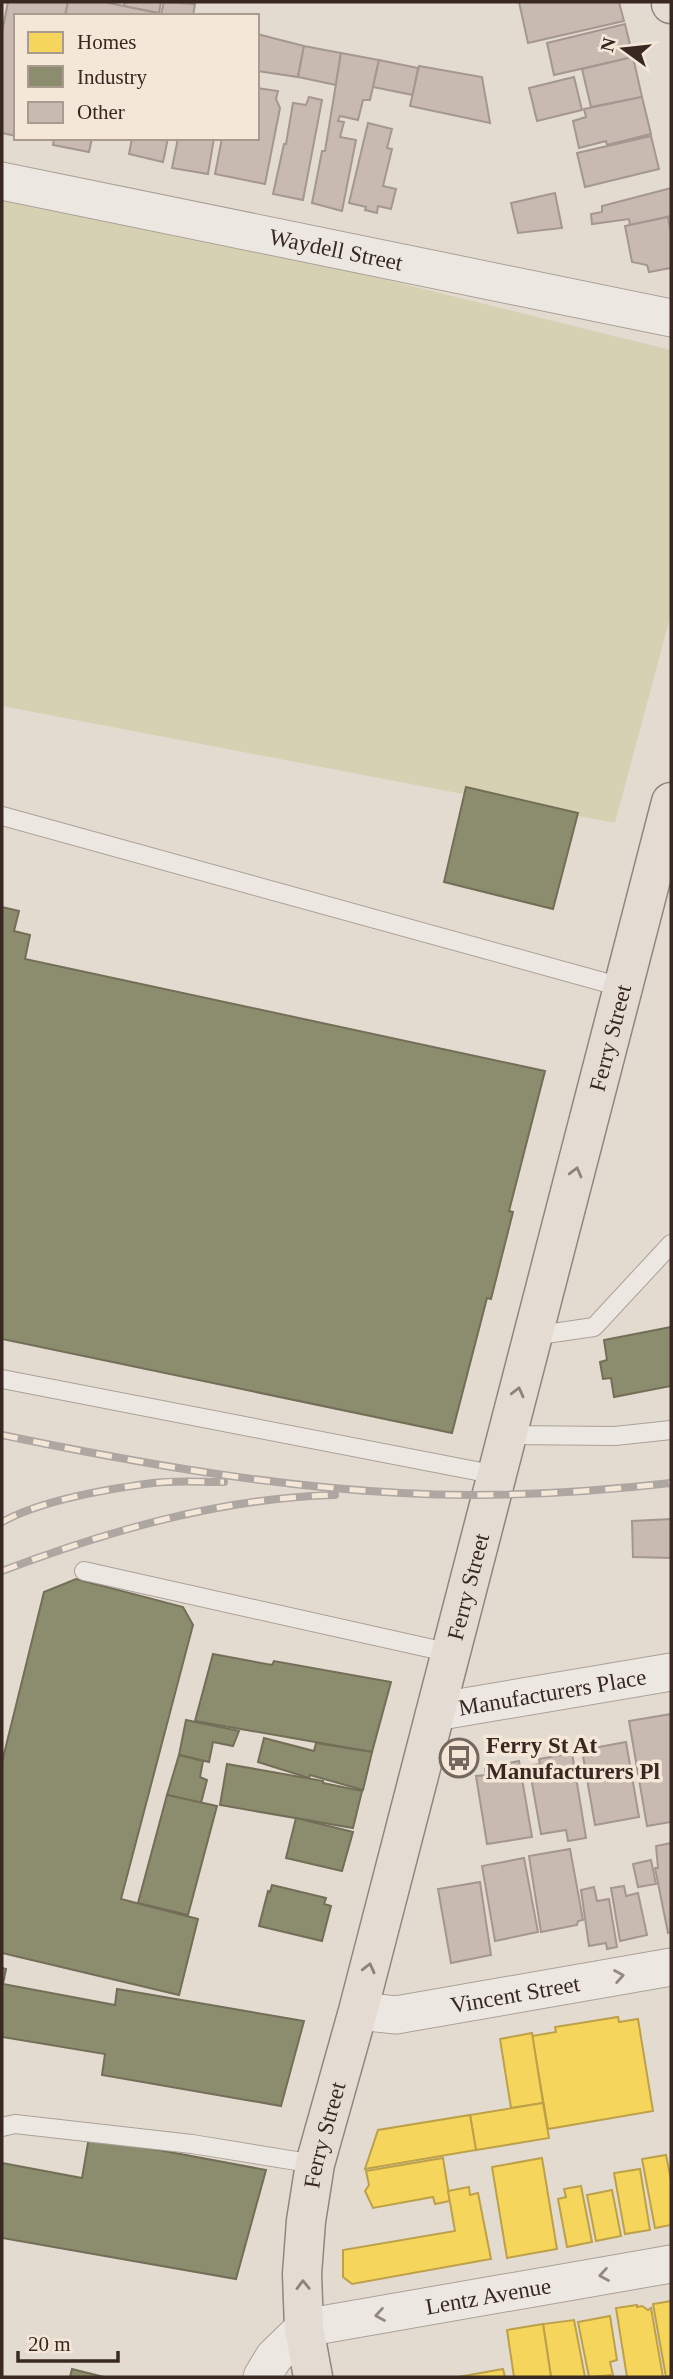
<svg xmlns="http://www.w3.org/2000/svg" width="673" height="2379" viewBox="0 0 673 2379" font-family="Georgia,serif">
  <style>
    .green { fill: #d6d1b3 }
    .homes { fill: #f6d55c; stroke: #bda14a; stroke-width: 2 }
    .industry { fill: #8c8c6e; stroke: #736e57; stroke-width: 2 }
    .building { fill: #c8b9b1; stroke: #a4978f; stroke-width: 2 }
    .lines { fill: none; stroke-linecap: round; stroke-linejoin: round }
    .lane-casing { stroke: #aaa198; stroke-width: 20 }
    .street-casing { stroke: #aaa198; stroke-width: 39 }
    .primary-casing { stroke: #8f867f; stroke-width: 41 }
    .lane { stroke: #ece7e1; stroke-width: 18 }
    .street { stroke: #ece7e1; stroke-width: 37 }
    .primary { stroke: #e4dcd3; stroke-width: 38 }
    .rail-casing { stroke: #ada6a1; stroke-width: 8 }
    .rail { stroke: #f4e7d7; stroke-width: 5; stroke-dasharray: 16; stroke-linecap: butt }
    .oneway { stroke: #8e827a }
    .oneway2 { stroke: #928881 }
    .labels { text-anchor: middle; dominant-baseline: central; stroke-width: 7; stroke-linejoin: round; paint-order: stroke }
    .street-label { font-size: 23px; fill: #382821; stroke: #f4e7d7 }
    .poi-label { font-size: 23px; font-weight: bold; fill: #382821; stroke: #f4e7d7; text-anchor: start }
  </style>
  <rect width="100%" height="100%" fill="#e4dbd0"/>
  <!-- green -->
  <polygon class="green" points="2,185 671,350 671,614 615,823 2,706"/>
  <!-- homes -->
  <g class="homes">
    <polygon points="618,2017 619,2022 638,2019 653,2111 548,2129 532,2036 556,2032 555,2027"/>
    <polygon points="532,2033 543,2103 511,2108 500,2039"/>
    <polygon points="543,2103 549,2138 476,2150 470,2115"/>
    <polygon points="470,2115 476,2150 365,2169 378,2130"/>
    <polygon points="666,2155 671,2180 671,2225 655,2228 642,2159"/>
    <polygon points="443,2158 450,2201 435,2204 433,2197 373,2208 365,2191 369,2185 366,2171"/>
    <polygon points="542,2158 557,2249 507,2258 492,2167"/>
    <polygon points="640,2169 650,2230 625,2234 614,2173"/>
    <polygon points="581,2186 592,2242 567,2247 558,2199 566,2197 564,2189"/>
    <polygon points="469,2187 470,2195 478,2193 491,2259 352,2284 343,2277 343,2250 455,2231 448,2191"/>
    <polygon points="612,2190 621,2236 596,2241 587,2195"/>
    <polygon points="671,2301 671,2376 666,2377 653,2304"/>
    <polygon points="637,2305 637,2307 642,2306 648,2310 651,2308 663,2377 627,2377 616,2308"/>
    <polygon points="610,2316 617,2360 610,2362 613,2375 589,2377 578,2322"/>
    <polygon points="574,2320 585,2377 551,2377 543,2324"/>
    <polygon points="543,2324 551,2377 514,2377 507,2330"/>
    <polygon points="503,2369 505,2377 458,2377"/>
  </g>
  <!-- industry -->
  <g class="industry">
    <polygon points="466,787 578,813 553,909 444,882"/>
    <polygon points="2,907 19,911 14,931 30,935 25,959 545,1071 509,1211 513,1212 491,1299 487,1298 452,1433 2,1339"/>
    <polygon points="671,1327 671,1386 614,1397 611,1378 603,1379 600,1362 607,1360 604,1340"/>
    <polygon points="76,1579 183,1607 193,1625 121,1899 198,1919 179,1995 2,1953 2,1762 44,1592"/>
    <polygon points="213,1654 272,1665 274,1661 391,1682 372,1752 195,1721"/>
    <polygon points="186,1720 239,1731 233,1746 213,1742 209,1762 179,1755"/>
    <polygon points="264,1738 314,1751 316,1743 372,1752 363,1790 310,1775 309,1778 258,1762"/>
    <polygon points="179,1755 203,1761 200,1777 207,1780 201,1803 167,1795"/>
    <polygon points="227,1764 323,1781 323,1783 362,1791 353,1828 220,1805"/>
    <polygon points="167,1795 217,1806 188,1915 138,1903"/>
    <polygon points="296,1818 353,1832 342,1871 286,1858"/>
    <polygon points="272,1885 326,1898 324,1904 331,1906 322,1941 259,1926 268,1891 270,1892"/>
    <polygon points="2,1968 6,1969 3,1984 115,2005 117,1989 304,2021 281,2106 102,2075 105,2054 2,2037"/>
    <polygon points="89,2137 266,2170 236,2279 2,2238 2,2163 82,2178"/>
    <polygon points="72,2369 104,2377 70,2377"/>
  </g>
  <!-- building -->
  <g class="building">
    <polygon points="8,2 68,2 65,16 16,16 16,136 2,133 2,32"/>
    <polygon points="68,2 104,2 159,13 159,16 65,16"/>
    <polygon points="125,2 161,2 159,13 124,6"/>
    <polygon points="164,2 195,4 193,16 161,14"/>
    <polygon points="519,2 619,2 624,21 528,43"/>
    <polygon points="625,24 633,57 554,75 547,43"/>
    <polygon points="257,34 304,46 298,77 257,71"/>
    <polygon points="304,46 341,53 336,85 298,77"/>
    <polygon points="341,53 379,60 370,100 363,100 358,120 340,116 338,121 344,122 340,137 356,140 342,211 312,203 322,151 325,151"/>
    <polygon points="633,57 642,97 591,107 582,69"/>
    <polygon points="379,60 418,68 413,95 373,87"/>
    <polygon points="419,66 482,77 490,123 410,106"/>
    <polygon points="574,77 582,110 537,121 529,88"/>
    <polygon points="257,88 278,91 276,99 280,108 265,184 215,174 222,138 257,138"/>
    <polygon points="309,97 322,100 303,200 273,194 284,144 286,144 293,103 306,105"/>
    <polygon points="642,97 651,134 607,145 606,141 579,148 573,121 586,117 584,109"/>
    <polygon points="368,123 392,129 387,148 392,149 383,186 396,189 391,209 378,206 377,213 365,210 366,207 349,203"/>
    <polygon points="651,136 659,169 585,187 577,153"/>
    <polygon points="54,138 92,138 89,152 53,145"/>
    <polygon points="132,138 168,138 163,162 129,154"/>
    <polygon points="178,138 214,138 208,174 172,168"/>
    <polygon points="671,188 671,216 630,225 629,219 592,224 591,214 602,212 602,206"/>
    <polygon points="555,193 562,228 518,233 511,203"/>
    <polygon points="668,217 671,233 671,268 649,272 647,265 632,262 625,226"/>
    <polygon points="671,1519 671,1558 633,1557 632,1521"/>
    <polygon points="671,1714 671,1822 647,1826 629,1721"/>
    <polygon points="626,1742 639,1817 595,1825 583,1756 594,1755 593,1748"/>
    <polygon points="572,1753 586,1838 568,1841 566,1830 541,1834 529,1766 540,1764 539,1759"/>
    <polygon points="519,1761 532,1837 487,1844 476,1776 486,1775 485,1768"/>
    <polygon points="671,1843 671,1932 668,1933 655,1868 658,1868 656,1846"/>
    <polygon points="570,1849 583,1920 578,1921 577,1925 541,1932 529,1856"/>
    <polygon points="524,1858 538,1932 495,1941 482,1866"/>
    <polygon points="651,1860 656,1884 638,1887 633,1864"/>
    <polygon points="480,1882 491,1955 451,1963 438,1889"/>
    <polygon points="624,1886 626,1896 638,1893 647,1935 620,1941 611,1888"/>
    <polygon points="594,1887 597,1901 609,1899 617,1947 607,1949 606,1943 589,1946 581,1890"/>
  </g>
  <g class="lines">
    <defs>
      <g id="lane">
        <polyline points="2,816 625,988"/>
        <polyline points="532,1336 594,1327 671,1244"/>
        <polyline points="2,1379 497,1475"/>
        <polyline points="507,1435 615,1436 671,1430"/>
        <polyline points="84,1571 451,1653"/>
        <polyline points="2,2127 15,2124 192,2144 315,2164"/>
      </g>
      <g id="street">
        <path id="s1" d="M 2,181 L 671,318"/>
        <path id="s2" d="M 435,1712 L 671,1672"/>
        <path id="s3" d="M 358,2011 L 396,2015 L 671,1967"/>
        <path id="s4" d="M 262,2377 L 274,2357 L 304,2328 L 671,2264"/>
      </g>
      <g id="primary">
        <polyline points="671,2 671,4"/>
        <path id="s5" d="M 313,2377 L 304,2328 L 302,2274 L 306,2221 L 315,2164 L 358,2011 L 671,802"/>
      </g>
    </defs>
    <!-- lane casing -->
    <use href="#lane" class="lane-casing"/>
    <!-- street casing -->
    <use href="#street" class="street-casing"/>
    <!-- primary casing -->
    <use href="#primary" class="primary-casing"/>
    <!-- lane -->
    <use href="#lane" class="lane"/>
    <!-- street -->
    <use href="#street" class="street"/>
    <!-- primary -->
    <use href="#primary" class="primary"/>
    <defs>
      <g id="rail">
        <path d="M 2,1435 C 133,1462 267,1486 401,1493 C 491,1498 582,1493 671,1483"/>
        <path d="M 2,1522 C 42,1500 107,1489 153,1483 C 176,1480 201,1482 224,1482"/>
        <path d="M 2,1571 C 108,1531 220,1498 335,1495"/>
      </g>
    </defs>
    <!-- rail casing -->
    <use href="#rail" class="rail-casing"/>
    <!-- rail -->
    <use href="#rail" class="rail"/>
  </g>
  <!-- one-way arrows -->
  <defs><path id="oneway-chevron" d="M-2-3.5L2.5 0L-2 3.5" fill="none" stroke-width="1.6" stroke-linecap="round" stroke-linejoin="round" transform="scale(1.75)"/></defs>
  <g class="oneway">
    <use href="#oneway-chevron" transform="translate(576 1172) rotate(-75)"/>
    <use href="#oneway-chevron" transform="translate(518 1392) rotate(-76)"/>
    <use href="#oneway-chevron" transform="translate(369 1968) rotate(-76)"/>
    <use href="#oneway-chevron" transform="translate(303 2285) rotate(-91)"/>
  </g>
  <g class="oneway2">
    <use href="#oneway-chevron" transform="translate(619 1976) rotate(-10)"/>
    <use href="#oneway-chevron" transform="translate(604 2275) rotate(170)"/>
    <use href="#oneway-chevron" transform="translate(380 2315) rotate(170)"/>
  </g>
  <!-- icons -->
  <defs>
    <symbol id="bus-ring" viewBox="-11 -11 22 22"><circle r="9.5" fill="#f4e7d7" stroke="#74675e" stroke-width="1.5"/><path d="M-5-6H5V4H4V6H2V4H-2V6H-4V4H-5ZM-3.5-4V0h7V-4ZM-3.5 1.2v1.5H-2V1.2ZM2 1.2v1.5H3.5V1.2Z" fill="#74675e"/></symbol>
  </defs>
  <g fill-rule="evenodd">
    <use href="#bus-ring" x="437" y="1736" width="44" height="44"/>
  </g>
  <g class="labels">
    <!-- street labels -->
    <g class="street-label">
      <text stroke="none"><textPath href="#s1" startOffset="341">Waydell Street</textPath></text>
      <text stroke="none"><textPath href="#s5" startOffset="1379">Ferry Street</textPath></text>
      <text stroke="none"><textPath href="#s5" startOffset="812">Ferry Street</textPath></text>
      <text stroke="none"><textPath href="#s2" startOffset="119">Manufacturers Place</textPath></text>
      <text stroke="none"><textPath href="#s3" startOffset="159">Vincent Street</textPath></text>
      <text stroke="none"><textPath href="#s5" startOffset="245">Ferry Street</textPath></text>
      <text stroke="none"><textPath href="#s4" startOffset="252">Lentz Avenue</textPath></text>
    </g>
    <!-- poi labels -->
    <g class="poi-label">
      <text x="486" y="1745">Ferry St At<tspan x="486" dy="26">Manufacturers Pl</tspan></text>
    </g>
  </g>
  <!-- border -->
  <rect width="673" height="2379" fill="none" stroke="#382821" stroke-width="7"/>
  <!-- legend -->
  <rect x="14" y="14" width="245" height="126" fill="#f4e7d7" stroke="#a99b8e" stroke-width="2"/>
  <rect x="28" y="32" width="35" height="21" fill="#f6d55c" stroke="#a99b8e" stroke-width="2"/>
  <text x="77" y="49" font-size="21" fill="#382821">Homes</text>
  <rect x="28" y="66" width="35" height="21" fill="#8c8c6e" stroke="#a99b8e" stroke-width="2"/>
  <text x="77" y="84" font-size="21" fill="#382821">Industry</text>
  <rect x="28" y="102" width="35" height="21" fill="#c8b9b1" stroke="#a99b8e" stroke-width="2"/>
  <text x="77" y="119" font-size="21" fill="#382821">Other</text>
  <!-- north arrow -->
  <g transform="translate(624 49) rotate(285)" stroke="#f4e7d7" stroke-width="5" paint-order="stroke">
  <path d="M0-5L12 26L0 18L-12 26Z" fill="#382821"/>
  <text y="-10" font-size="19" font-weight="bold" text-anchor="middle" fill="#382821">N</text>
  </g>
  <!-- scale -->
  <path d="M18 2351v10h100v-10" fill="none" stroke="#382821" stroke-width="3.5"/>
  <text x="28" y="2351" font-size="21" fill="#382821" stroke="#f4e7d7" stroke-width="5" paint-order="stroke">20 m</text>
</svg>
